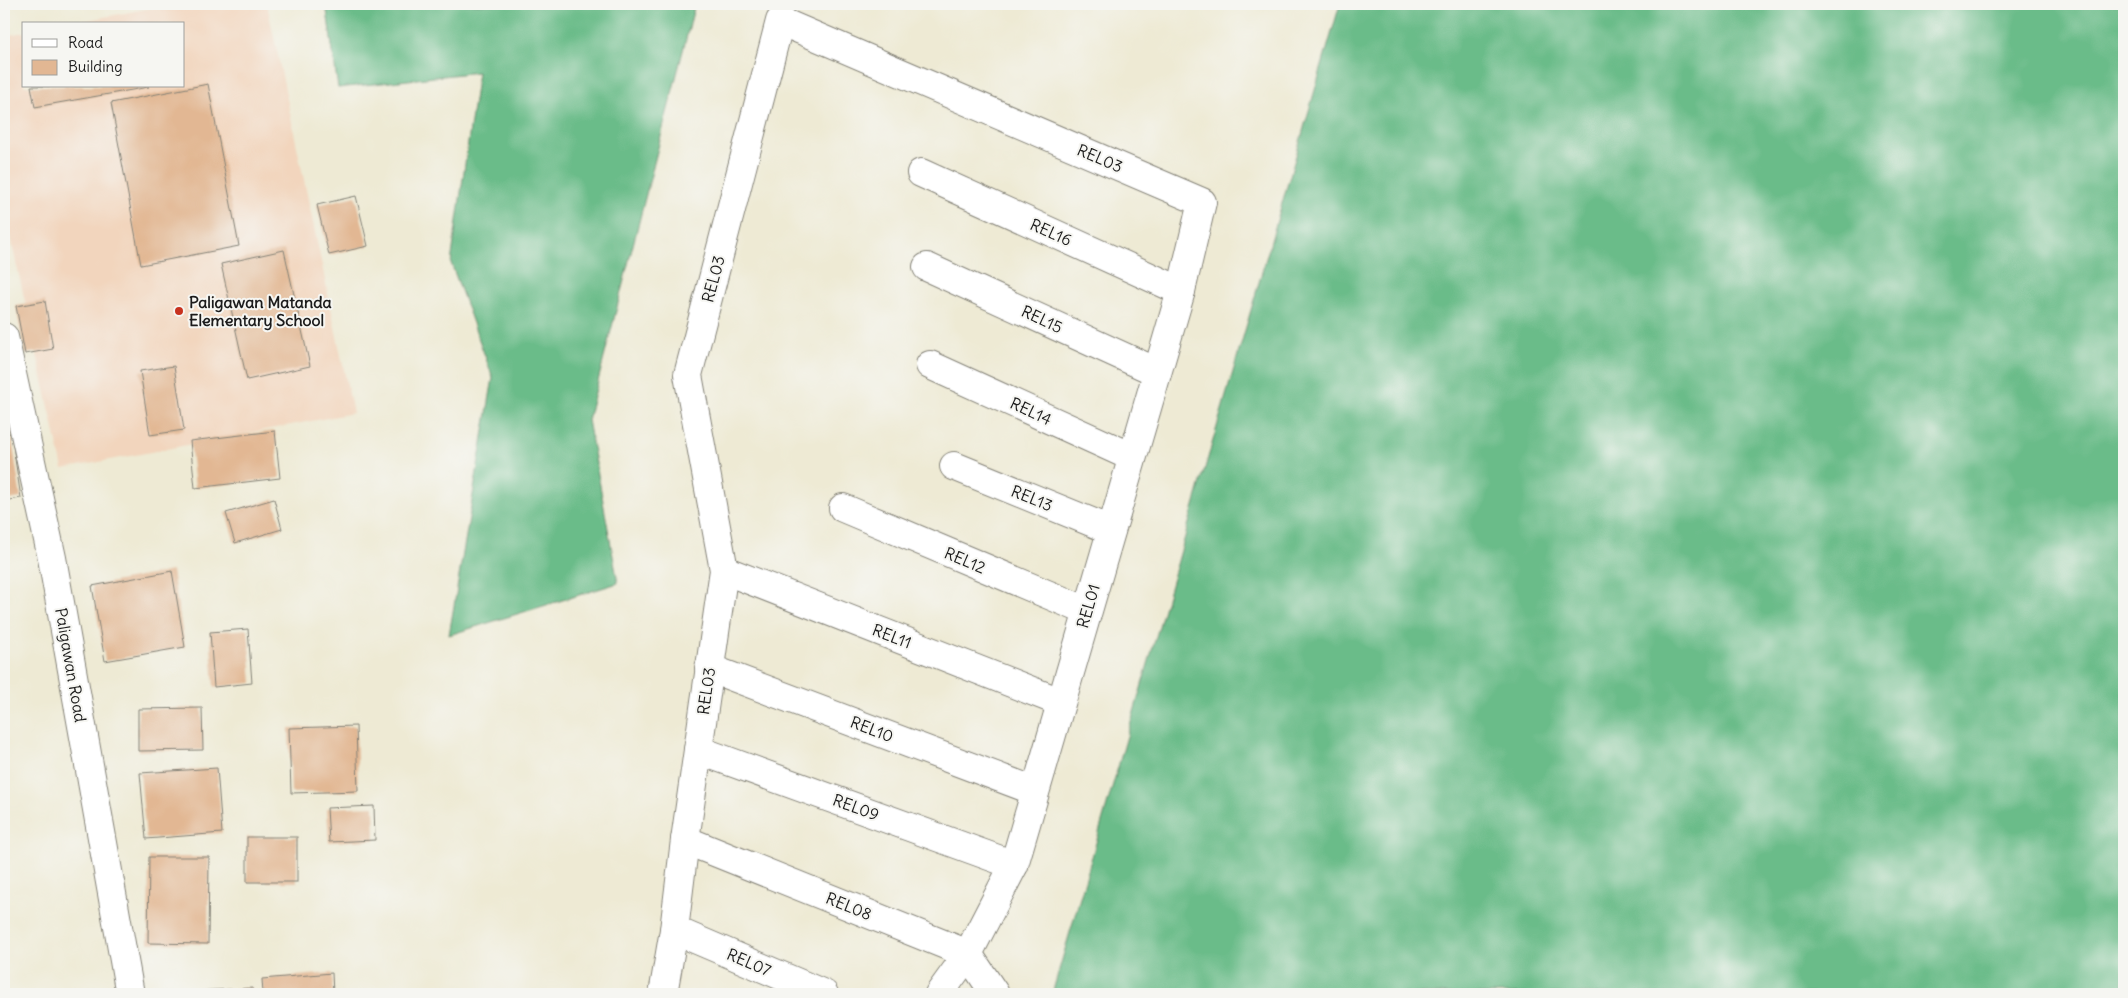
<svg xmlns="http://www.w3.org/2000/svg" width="2128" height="998" viewBox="0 0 2128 998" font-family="Delius,sans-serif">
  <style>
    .built { fill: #f2d5bd }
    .forest { fill: #6abc89; stroke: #436c52 }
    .building { fill: #e2b793 }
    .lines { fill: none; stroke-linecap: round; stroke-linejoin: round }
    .minor-casing { stroke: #858378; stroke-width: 30 }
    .tertiary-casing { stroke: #858378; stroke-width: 30 }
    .minor { stroke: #fff; stroke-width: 28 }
    .tertiary { stroke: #fff; stroke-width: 28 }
    .poi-dot { fill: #c8321e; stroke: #f6f6f2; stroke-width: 2 }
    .labels { text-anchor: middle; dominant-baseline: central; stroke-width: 4; stroke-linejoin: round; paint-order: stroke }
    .street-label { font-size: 16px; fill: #1c1c1c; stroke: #f6f6f2 }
    .poi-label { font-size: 16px; font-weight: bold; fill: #1c1c1c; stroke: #f6f6f2; text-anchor: start }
  </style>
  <rect width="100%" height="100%" fill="#f6f6f2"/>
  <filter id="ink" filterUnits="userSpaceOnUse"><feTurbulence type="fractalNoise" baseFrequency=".02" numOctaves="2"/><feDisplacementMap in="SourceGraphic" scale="10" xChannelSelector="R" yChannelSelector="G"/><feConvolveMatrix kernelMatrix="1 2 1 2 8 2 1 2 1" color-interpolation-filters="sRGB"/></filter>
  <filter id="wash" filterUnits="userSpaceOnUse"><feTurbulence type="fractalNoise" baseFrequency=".0096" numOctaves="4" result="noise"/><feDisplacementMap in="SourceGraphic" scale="20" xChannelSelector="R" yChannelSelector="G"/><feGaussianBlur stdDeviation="1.12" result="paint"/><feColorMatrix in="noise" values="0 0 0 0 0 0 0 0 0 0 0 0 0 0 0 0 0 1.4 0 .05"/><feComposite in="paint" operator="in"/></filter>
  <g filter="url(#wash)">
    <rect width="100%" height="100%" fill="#eeead4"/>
    <!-- built -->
    <polygon class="built" points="171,4 267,4 353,413 63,469 4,209 4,36 24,32 24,86 184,86 184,24 68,24"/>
    <!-- forest -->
    <g class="forest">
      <polygon points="326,4 695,4 588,420 618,583 449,635 493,378 451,263 478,72 338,88"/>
      <polygon points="1340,4 2124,4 2124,994 1052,994"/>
    </g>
    <g id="blocks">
      <!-- building -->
      <g class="building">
        <polygon points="208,84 239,246 141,265 111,103"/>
        <polygon points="31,86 148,86 149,87 35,107"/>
        <polygon points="356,196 368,246 329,255 317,205"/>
        <polygon points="284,250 310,366 247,380 221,264"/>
        <polygon points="45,301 53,349 25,354 16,306"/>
        <polygon points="174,366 184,430 150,435 140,371"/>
        <polygon points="275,431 280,478 195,488 190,441"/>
        <polygon points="11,433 21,498 4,501 4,434"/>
        <polygon points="274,499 282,529 235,543 226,513"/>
        <polygon points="172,571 185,647 105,661 92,586"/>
        <polygon points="248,629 252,683 214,687 210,632"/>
        <polygon points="202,708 203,750 138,751 138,709"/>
        <polygon points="356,726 358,791 291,793 289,728"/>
        <polygon points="217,768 222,833 146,839 140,773"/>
        <polygon points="374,806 375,840 329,842 327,808"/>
        <rect x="247" y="837" width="50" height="45"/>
        <polygon points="149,857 209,857 208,944 148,943"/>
        <polygon points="332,973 333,994 263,994 262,979"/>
        <polygon points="252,988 252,994 176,994 176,992"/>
      </g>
    </g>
  </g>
  <g filter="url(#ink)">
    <use href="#blocks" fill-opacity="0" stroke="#858378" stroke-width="1"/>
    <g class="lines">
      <defs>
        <g id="minor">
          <polyline points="921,173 1181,291"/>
          <polyline points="927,267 1157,372"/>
          <polyline points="930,365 1132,457"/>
          <polyline points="954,466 1111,530"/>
          <polyline points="843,508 1087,611"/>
          <polyline points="724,570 1060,702"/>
          <polyline points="709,668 1035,791"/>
          <polyline points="698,750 1014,865"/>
          <polyline points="685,840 968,954 995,994"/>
          <polyline points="674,930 824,994"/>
          <polyline points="663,994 674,930 685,840 724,570 688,375 780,21 1202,202 1181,291 1014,865 968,954 939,994"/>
        </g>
        <polyline id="tertiary" points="4,337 52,558 130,994"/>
      </defs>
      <!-- minor casing -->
      <use href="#minor" class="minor-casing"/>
      <!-- tertiary casing -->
      <use href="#tertiary" class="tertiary-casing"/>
      <!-- minor -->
      <use href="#minor" class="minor"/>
      <!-- tertiary -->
      <use href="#tertiary" class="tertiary"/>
    </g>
  </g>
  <!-- markers -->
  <circle class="poi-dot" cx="179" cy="311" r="5"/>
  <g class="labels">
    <!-- street labels -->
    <g class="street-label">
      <text transform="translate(1100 158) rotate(23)">REL03</text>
      <text transform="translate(1051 232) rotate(24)">REL16</text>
      <text transform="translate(713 279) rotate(-75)">REL03</text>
      <text transform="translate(1042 319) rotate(25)">REL15</text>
      <text transform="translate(1031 411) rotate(25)">REL14</text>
      <text transform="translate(1032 498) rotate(22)">REL13</text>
      <text transform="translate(965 560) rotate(23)">REL12</text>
      <text transform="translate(1088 606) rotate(-74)">REL01</text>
      <text transform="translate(892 636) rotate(21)">REL11</text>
      <text transform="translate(71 665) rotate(80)">Paligawan Road</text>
      <text transform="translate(706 691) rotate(-82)">REL03</text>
      <text transform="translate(872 729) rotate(21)">REL10</text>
      <text transform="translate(856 807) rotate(20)">REL09</text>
      <text transform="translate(849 906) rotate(22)">REL08</text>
      <text transform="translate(749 962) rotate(23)">REL07</text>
    </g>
    <!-- poi labels -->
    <g class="poi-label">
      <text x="189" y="302">Paligawan Matanda<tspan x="189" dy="18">Elementary School</tspan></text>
    </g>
  </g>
  <!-- margin -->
  <rect width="2128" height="998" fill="none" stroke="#f6f6f2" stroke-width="20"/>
  <!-- legend -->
  <rect x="22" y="22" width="162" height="65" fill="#f6f6f2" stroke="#9f9f9c"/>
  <rect x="32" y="39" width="25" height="8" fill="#ffffff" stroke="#9f9f9c"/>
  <text x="68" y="48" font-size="15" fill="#1c1c1c">Road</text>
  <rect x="32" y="60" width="25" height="15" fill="#e2b793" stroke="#9f9f9c"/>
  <text x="68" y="72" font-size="15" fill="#1c1c1c">Building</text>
</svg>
